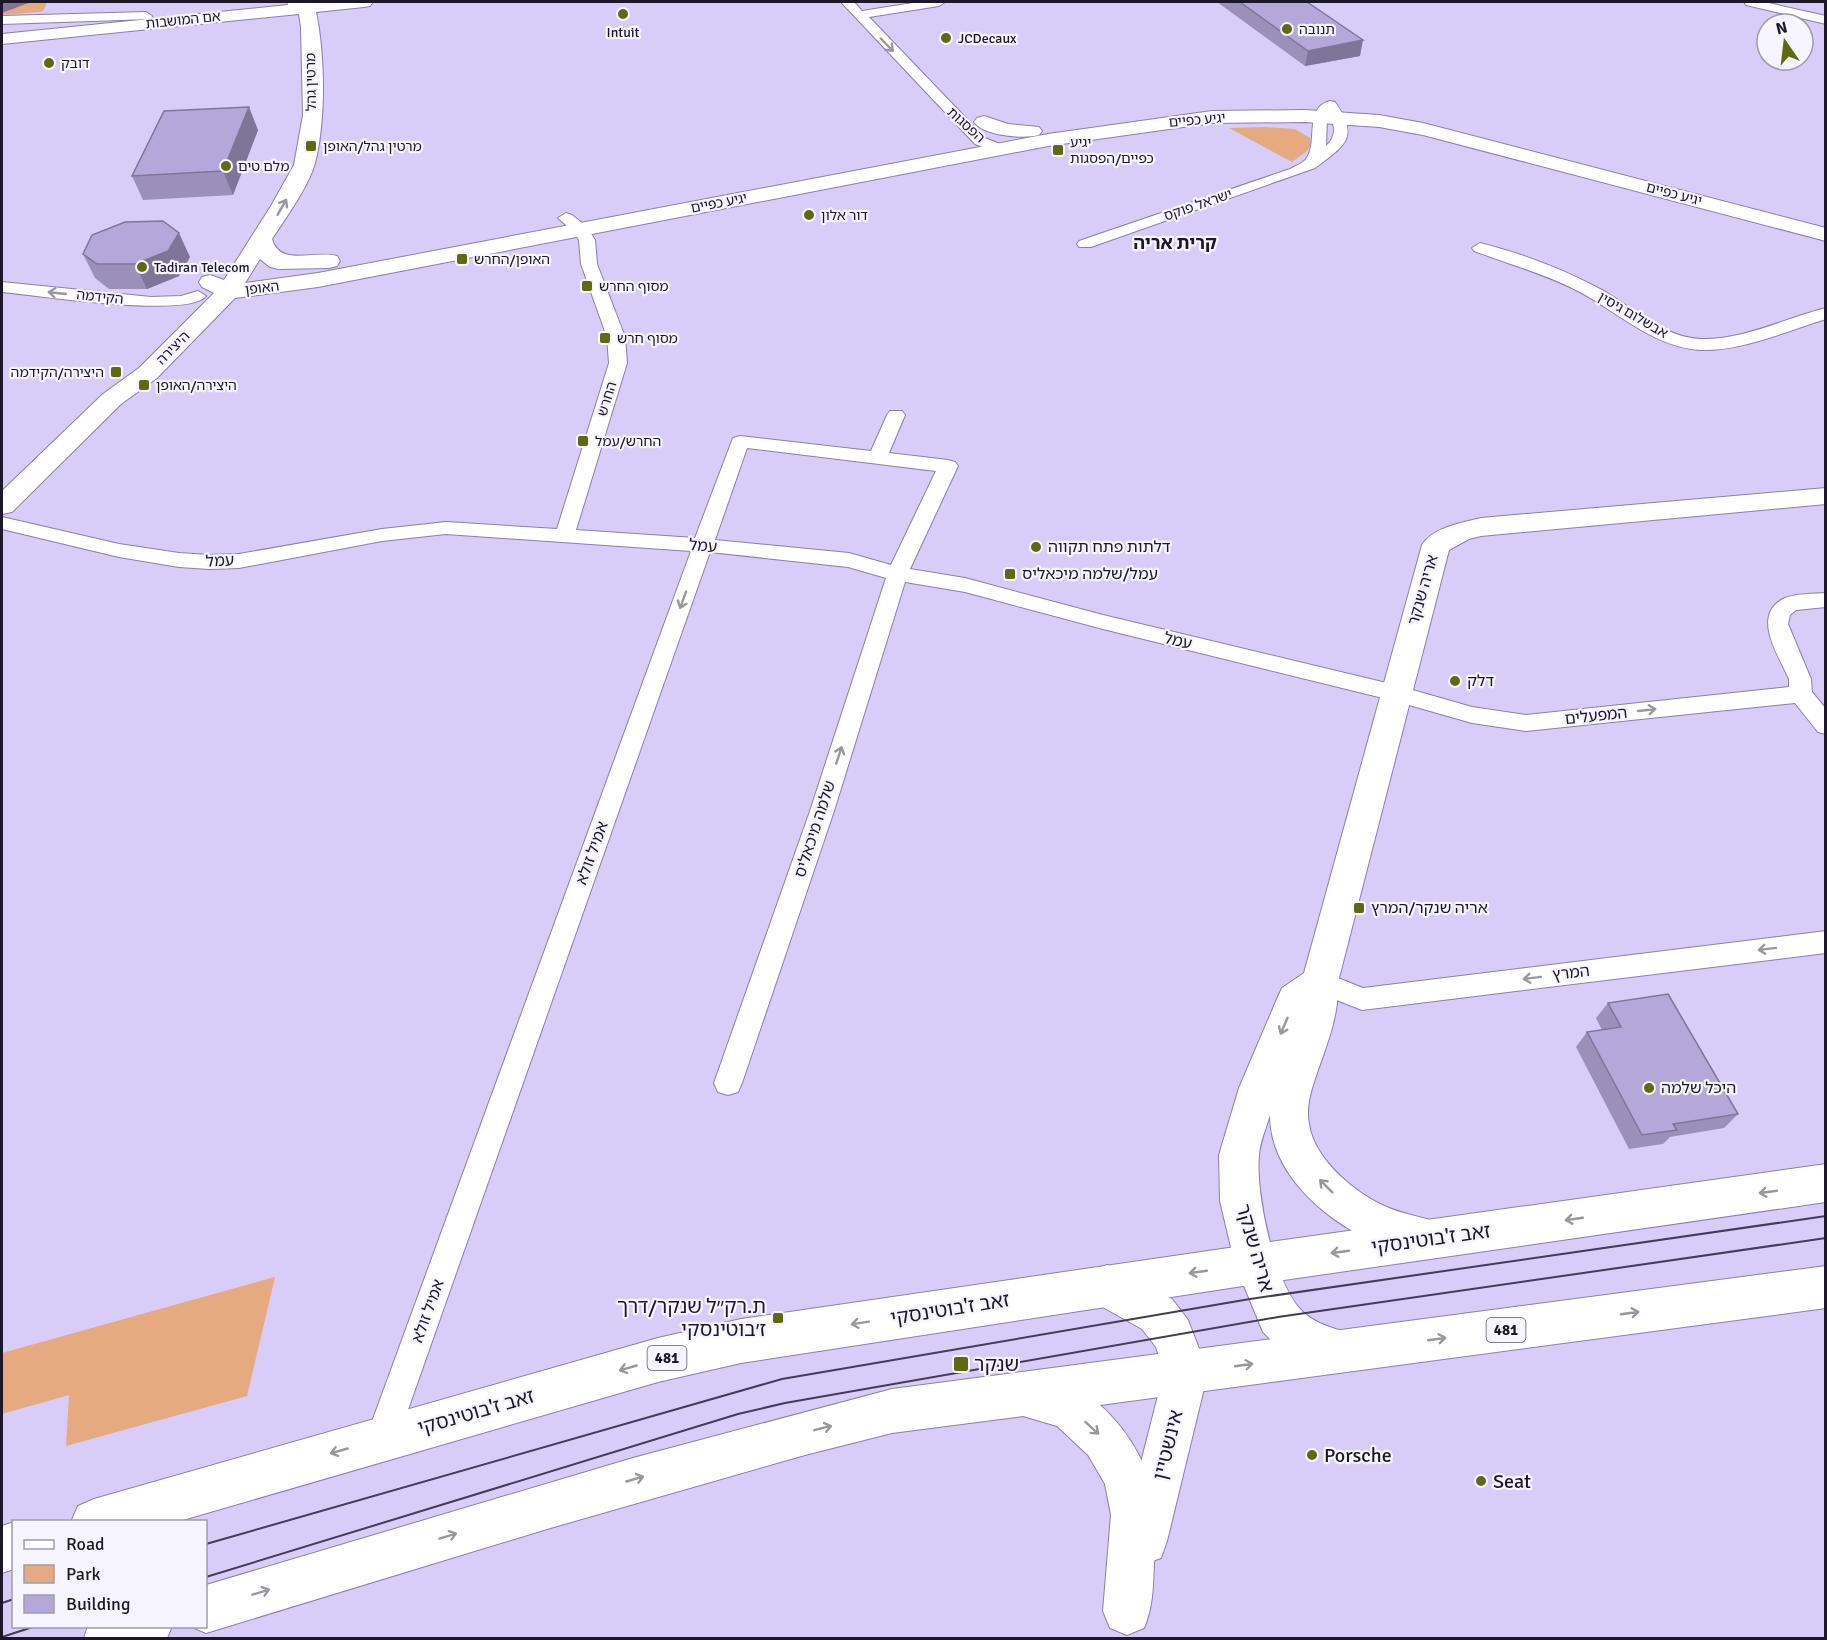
<svg xmlns="http://www.w3.org/2000/svg" width="1827" height="1640" viewBox="0 0 1827 1640" font-family="Signika,'Noto Sans Hebrew',sans-serif">
  <style>
    .green { fill: #e5aa80 }
    .lines { fill: none; stroke-linecap: round; stroke-linejoin: round }
    .street-casing { stroke: #8b7eae; stroke-width: 2 }
    .secondary-casing { stroke: #8b7eae; stroke-width: 2 }
    .primary-casing { stroke: #8b7eae; stroke-width: 2 }
    .street { fill: #fff; fill-rule: evenodd }
    .secondary { fill: #fff; fill-rule: evenodd }
    .primary { fill: #fff; fill-rule: evenodd }
    .tram { stroke: #433c54; stroke-width: 2 }
    .wall { fill: #9c90bb }
    .shaded-wall { fill: #7f7599 }
    .building { fill: #b5a7da; stroke: #7f7599; stroke-width: 1.5 }
    .oneway { stroke: #99979f }
    .poi-dot { fill: #5f690f; stroke: #f6f4ff; stroke-width: 2 }
    .labels { text-anchor: middle; dominant-baseline: central; stroke-width: 4.5; stroke-linejoin: round; paint-order: stroke }
    .far-street-label { font-size: 14px; fill: #1d172a; stroke: #f6f4ff }
    .far-poi-label { font-size: 14px; fill: #1d172a; stroke: #f6f4ff; text-anchor: start }
    .shield { fill: #f6f4ff; stroke: #5e596a; stroke-width: 1.5 }
    .shield-label { font-size: 15px; font-weight: bold; fill: #1d172a }
    .street-label { font-size: 16px; fill: #1d172a; stroke: #f6f4ff }
    .poi-label { font-size: 16px; fill: #1d172a; stroke: #f6f4ff; text-anchor: start }
    .far-district-label { font-size: 18px; font-weight: bold; fill: #1d172a; stroke: #f6f4ff }
    .near-street-label { font-size: 20px; fill: #1d172a; stroke: #f6f4ff }
    .near-poi-label { font-size: 20px; fill: #1d172a; stroke: #f6f4ff; text-anchor: start }
  </style>
  <rect width="100%" height="100%" fill="#d8cdf8"/>
  <!-- green -->
  <g class="green">
    <polygon points="2,2 47,2 44,10 40,12 2,15"/>
    <polygon points="1265,127 1295,129 1310,138 1311,144 1307,151 1292,162 1229,128"/>
    <polygon points="275,1277 247,1396 66,1446 69,1395 2,1414 2,1353"/>
  </g>
  <g class="lines">
    <defs>
      <g id="street">
        <polygon points="841,2 854,2 862,11 919,2 945,2 939,6 869,17 985,138 1005,146 1007,149 1005,152 995,152 975,144"/>
        <polygon points="1744,2 1764,2 1826,16 1826,24 1746,5"/>
        <polygon points="146,12 152,16 151,19 2,24 2,16"/>
        <path d="M 1330,101 L 1335,102 C 1360,138 1345,145 1315,168 L 1091,247 L 1079,247 L 1077,244 L 1079,241 L 1290,169 C 1295,166 1302,164 1306,159 C 1319,142 1303,108 1330,101 ZM 1329,115 C 1336,126 1336,137 1326,146 L 1327,118 Z"/>
        <path d="M 566,213 L 572,215 L 587,227 L 595,240 L 597,264 L 625,337 L 627,363 L 576,530 L 695,538 L 733,438 L 740,436 L 871,451 L 887,415 L 890,411 L 902,411 L 905,415 L 889,453 L 948,460 L 955,462 L 958,466 L 910,569 L 965,578 L 1103,615 L 1395,685 L 1472,707 L 1526,715 L 1789,687 L 1789,679 C 1779,656 1751,616 1783,599 C 1795,593 1813,594 1826,593 L 1826,607 L 1796,610 L 1790,615 L 1788,624 L 1811,679 L 1812,692 L 1826,709 L 1826,734 L 1818,732 L 1795,703 L 1526,731 L 1472,723 L 1395,701 L 1103,629 L 965,592 L 905,582 L 834,811 L 742,1083 L 738,1092 L 728,1095 L 718,1092 L 714,1083 L 810,811 L 886,578 L 848,567 L 710,552 L 398,1438 L 394,1450 L 382,1454 L 370,1450 L 366,1438 L 691,551 L 446,534 L 382,541 L 239,568 L 209,569 L 179,567 L 119,557 L 2,529 L 2,517 L 119,544 L 179,553 L 209,555 L 239,554 L 382,529 L 446,522 L 557,529 L 609,363 L 607,337 L 581,264 L 579,240 L 575,233 L 558,218 ZM 747,448 L 936,471 L 891,565 L 849,553 L 715,540 Z"/>
        <path d="M 1480,243 C 1520,253 1563,269 1600,289 C 1631,306 1664,338 1701,339 C 1744,340 1785,318 1826,308 L 1826,319 C 1787,331 1742,351 1701,350 C 1654,348 1617,311 1578,291 C 1545,274 1509,264 1474,251 L 1472,248 Z"/>
        <path d="M 2,282 L 151,297 L 181,296 L 198,291 L 206,296 C 189,319 35,295 2,292 Z"/>
        <polygon points="1826,931 1826,953 1362,1010 1311,990 1307,982 1311,974 1320,971 1363,988"/>
      </g>
      <g id="secondary">
        <path d="M 287,2 L 373,2 L 370,6 L 364,7 L 316,12 C 325,55 326,120 315,163 C 309,186 285,219 272,239 C 280,267 313,250 337,256 L 340,261 L 337,266 L 329,268 L 278,269 L 270,267 L 260,259 L 245,283 L 318,273 L 1048,134 L 1212,111 L 1305,110 L 1379,115 L 1423,123 L 1826,228 L 1826,241 L 1423,135 L 1379,127 L 1305,122 L 1212,123 L 1048,146 L 318,287 L 235,298 L 157,378 L 121,404 L 12,512 L 2,514 L 2,491 L 103,394 L 139,368 L 214,293 L 202,287 L 199,282 L 202,277 L 210,275 L 224,280 L 271,206 L 294,165 L 303,115 L 301,27 L 299,14 L 2,44 L 2,34 L 288,5 Z"/>
        <path d="M 984,116 L 1008,124 L 1039,127 L 1042,131 L 1039,135 C 1023,139 984,136 974,122 L 977,118 Z"/>
        <path d="M 1826,488 L 1826,504 L 1481,536 L 1469,539 L 1449,550 L 1338,982 C 1339,1018 1326,1046 1315,1079 C 1310,1094 1306,1109 1309,1124 C 1314,1160 1357,1195 1389,1208 C 1406,1215 1424,1217 1442,1224 L 1448,1238 L 1442,1252 C 1421,1260 1405,1254 1384,1246 C 1332,1226 1270,1177 1270,1115 C 1266,1128 1260,1142 1259,1155 C 1255,1193 1275,1288 1304,1313 C 1319,1326 1337,1328 1354,1336 L 1361,1351 L 1354,1366 L 1339,1373 L 1314,1367 L 1299,1360 L 1275,1344 L 1263,1332 L 1235,1264 L 1220,1201 L 1219,1155 L 1239,1088 L 1277,999 L 1282,988 L 1304,973 L 1422,545 C 1433,527 1462,523 1481,518 Z"/>
        <polygon points="1107,1265 1172,1299 1188,1320 1208,1372 1167,1541 1161,1558 1144,1564 1127,1558 1121,1541 1164,1372 1156,1347 1142,1329 1092,1301 1086,1286 1092,1271"/>
      </g>
      <g id="primary">
        <polygon points="1826,1164 1826,1202 1256,1284 741,1363 658,1382 176,1522 71,1522 78,1506 94,1499 658,1338 741,1319 1256,1244"/>
        <path d="M 1826,1266 L 1826,1308 L 1100,1405 C 1131,1433 1152,1471 1157,1514 C 1159,1530 1155,1548 1154,1565 C 1153,1587 1153,1607 1144,1628 L 1127,1635 L 1110,1628 L 1103,1611 L 1111,1515 L 1105,1484 L 1088,1455 L 1057,1426 L 1023,1416 L 892,1433 L 805,1455 L 547,1529 L 206,1633 L 190,1626 L 206,1626 L 206,1585 L 633,1458 L 892,1389 Z"/>
        <polygon points="14,1522 14,1569 2,1573 2,1526"/>
        <polygon points="88,1626 172,1626 167,1638 84,1638"/>
      </g>
    </defs>
    <!-- street casing -->
    <use href="#street" class="street-casing"/>
    <!-- secondary casing -->
    <use href="#secondary" class="secondary-casing"/>
    <!-- primary casing -->
    <use href="#primary" class="primary-casing"/>
    <!-- street -->
    <use href="#street" class="street"/>
    <!-- secondary -->
    <use href="#secondary" class="secondary"/>
    <!-- primary -->
    <use href="#primary" class="primary"/>
    <!-- tram -->
    <g class="tram">
      <polyline points="206,1544 782,1379 1250,1299 1826,1216"/>
      <polyline points="206,1577 738,1414 785,1403 1278,1317 1826,1238"/>
      <polyline points="2,1603 14,1599"/>
      <polyline points="2,1637 36,1626"/>
    </g>
  </g>
  <!-- wall -->
  <g class="wall">
    <polygon points="1217,2 1307,2 1360,56 1305,66"/>
    <polygon points="258,130 233,195 143,200 132,176"/>
    <polygon points="83,254 190,257 179,276 147,289 109,289 95,278"/>
    <polygon points="1608,1003 1738,1114 1724,1128 1670,1137 1663,1144 1629,1149 1576,1047 1587,1032 1602,1030 1596,1018"/>
  </g>
  <!-- shaded-wall -->
  <g class="shaded-wall">
    <polygon points="2,2 31,2 2,13"/>
    <polygon points="1363,40 1360,56 1305,66 1308,51"/>
    <polygon points="249,107 258,130 233,195 223,171"/>
    <polygon points="179,233 190,257 179,276 147,289 135,264"/>
  </g>
  <!-- building -->
  <g class="building">
    <polygon points="1240,2 1307,2 1363,40 1308,51"/>
    <polygon points="249,107 223,171 132,176 164,111"/>
    <polygon points="163,221 179,233 168,251 135,264 97,264 83,254 92,235 125,222"/>
    <polygon points="1668,994 1738,1114 1673,1124 1677,1130 1642,1135 1587,1032 1621,1027 1608,1003"/>
  </g>
  <!-- one-way arrows -->
  <defs><path id="oneway-shaft" d="M-6 0H5M1.5-3L5.5 0L1.5 3" fill="none" stroke-width="1.6" stroke-linecap="round" stroke-linejoin="round" transform="scale(1.5)"/></defs>
  <g class="oneway">
    <use href="#oneway-shaft" transform="translate(887 45) rotate(46)"/>
    <use href="#oneway-shaft" transform="translate(282 207) rotate(-60)"/>
    <use href="#oneway-shaft" transform="translate(57 293) rotate(-174)"/>
    <use href="#oneway-shaft" transform="translate(683 600) rotate(110)"/>
    <use href="#oneway-shaft" transform="translate(1647 710) rotate(-6)"/>
    <use href="#oneway-shaft" transform="translate(839 755) rotate(-72)"/>
    <use href="#oneway-shaft" transform="translate(1767 949) rotate(173)"/>
    <use href="#oneway-shaft" transform="translate(1532 978) rotate(173)"/>
    <use href="#oneway-shaft" transform="translate(1284 1026) rotate(113)"/>
    <use href="#oneway-shaft" transform="translate(1326 1186) rotate(-135)"/>
    <use href="#oneway-shaft" transform="translate(1768 1192) rotate(172)"/>
    <use href="#oneway-shaft" transform="translate(1574 1219) rotate(172)"/>
    <use href="#oneway-shaft" transform="translate(1340 1252) rotate(172)"/>
    <use href="#oneway-shaft" transform="translate(1198 1272) rotate(172)"/>
    <use href="#oneway-shaft" transform="translate(1630 1313) rotate(-8)"/>
    <use href="#oneway-shaft" transform="translate(860 1323) rotate(171)"/>
    <use href="#oneway-shaft" transform="translate(1437 1339) rotate(-8)"/>
    <use href="#oneway-shaft" transform="translate(1244 1365) rotate(-8)"/>
    <use href="#oneway-shaft" transform="translate(628 1368) rotate(164)"/>
    <use href="#oneway-shaft" transform="translate(823 1428) rotate(-14)"/>
    <use href="#oneway-shaft" transform="translate(1092 1428) rotate(42)"/>
    <use href="#oneway-shaft" transform="translate(339 1451) rotate(164)"/>
    <use href="#oneway-shaft" transform="translate(635 1479) rotate(-16)"/>
    <use href="#oneway-shaft" transform="translate(448 1536) rotate(-17)"/>
    <use href="#oneway-shaft" transform="translate(261 1592) rotate(-17)"/>
  </g>
  <!-- markers -->
  <g class="poi-dot">
    <circle cx="623" cy="14" r="6"/>
    <circle cx="1287" cy="29" r="6"/>
    <circle cx="946" cy="38" r="6"/>
    <circle cx="49" cy="63" r="6"/>
    <rect x="305" y="140" width="12" height="12" rx="3"/>
    <rect x="1052" y="144" width="12" height="12" rx="3"/>
    <circle cx="226" cy="166" r="6"/>
    <circle cx="809" cy="215" r="6"/>
    <rect x="456" y="253" width="12" height="12" rx="3"/>
    <circle cx="142" cy="267" r="6"/>
    <rect x="581" y="280" width="12" height="12" rx="3"/>
    <rect x="599" y="332" width="12" height="12" rx="3"/>
    <rect x="110" y="366" width="12" height="12" rx="3"/>
    <rect x="138" y="379" width="12" height="12" rx="3"/>
    <rect x="577" y="435" width="12" height="12" rx="3"/>
    <circle cx="1036" cy="547" r="6"/>
    <rect x="1004" y="568" width="12" height="12" rx="3"/>
    <circle cx="1455" cy="681" r="6"/>
    <rect x="1353" y="902" width="12" height="12" rx="3"/>
    <circle cx="1649" cy="1088" r="6"/>
    <rect x="772" y="1312" width="12" height="12" rx="3"/>
    <rect x="953" y="1356" width="16" height="16" rx="3"/>
    <circle cx="1312" cy="1455" r="6"/>
    <circle cx="1481" cy="1481" r="6"/>
  </g>
  <g class="labels">
    <!-- far-street labels -->
    <g class="far-street-label">
      <text transform="translate(183 20) rotate(-6)">אם המושבות</text>
      <text transform="translate(311 82) rotate(-91)">מרטין גהל</text>
      <text transform="translate(1197 120) rotate(-5)">יגיע כפיים</text>
      <text transform="translate(966 125) rotate(42)">הפסגות</text>
      <text transform="translate(1674 194) rotate(15)">יגיע כפיים</text>
      <text transform="translate(719 203) rotate(-11)">יגיע כפיים</text>
      <text transform="translate(1198 205) rotate(-19)">ישראל פוקס</text>
      <text transform="translate(262 288) rotate(-7)">האופן</text>
      <text transform="translate(100 297) rotate(6)">הקידמה</text>
      <text transform="translate(1633 315) rotate(30)">אבשלום גיסין</text>
      <text transform="translate(173 348) rotate(-45)">היצירה</text>
      <text transform="translate(607 399) rotate(-73)">החרש</text>
    </g>
    <!-- far-poi labels -->
    <g class="far-poi-label">
      <text x="1299" y="29">תנובה</text>
      <text x="623" y="32" text-anchor="middle">Intuit</text>
      <text x="958" y="38">JCDecaux</text>
      <text x="61" y="63">דובק</text>
      <text x="1070" y="142">יגיע<tspan x="1070" dy="16">כפיים/הפסגות</tspan></text>
      <text x="323" y="146">מרטין גהל/האופן</text>
      <text x="238" y="166">מלם טים</text>
      <text x="821" y="215">דור אלון</text>
      <text x="474" y="259">האופן/החרש</text>
      <text x="154" y="267">Tadiran Telecom</text>
      <text x="599" y="286">מסוף החרש</text>
      <text x="617" y="338">מסוף חרש</text>
      <text x="104" y="372" text-anchor="end">היצירה/הקידמה</text>
      <text x="156" y="385">היצירה/האופן</text>
      <text x="595" y="441">החרש/עמל</text>
    </g>
    <!-- shield labels -->
    <g class="shield">
      <rect x="1486.5" y="1318" width="39" height="24" rx="4.5"/>
      <rect x="647.5" y="1346" width="39" height="24" rx="4.5"/>
    </g>
    <g class="shield-label">
      <text x="1506" y="1330">481</text>
      <text x="667" y="1358">481</text>
    </g>
    <!-- street labels -->
    <g class="street-label">
      <text transform="translate(703 546) rotate(5)">עמל</text>
      <text transform="translate(220 561) rotate(-3)">עמל</text>
      <text transform="translate(1423 590) rotate(-74)">אריה שנקר</text>
      <text transform="translate(1178 641) rotate(14)">עמל</text>
      <text transform="translate(1596 716) rotate(-6)">המפעלים</text>
      <text transform="translate(815 829) rotate(-72)">שלמה מיכאליס</text>
      <text transform="translate(592 853) rotate(-70)">אמיל זולא</text>
      <text transform="translate(1571 973) rotate(-7)">המרץ</text>
      <text transform="translate(428 1311) rotate(-70)">אמיל זולא</text>
    </g>
    <!-- poi labels -->
    <g class="poi-label">
      <text x="1048" y="547">דלתות פתח תקווה</text>
      <text x="1022" y="574">עמל/שלמה מיכאליס</text>
      <text x="1467" y="681">דלק</text>
      <text x="1371" y="908">אריה שנקר/המרץ</text>
      <text x="1661" y="1088">היכל שלמה</text>
    </g>
    <!-- far-district labels -->
    <g class="far-district-label">
      <text x="1175" y="243">קרית אריה</text>
    </g>
    <!-- near-street labels -->
    <g class="near-street-label">
      <text transform="translate(1431 1239) rotate(-8)">זאב ז'בוטינסקי</text>
      <text transform="translate(1255 1248) rotate(74)">אריה שנקר</text>
      <text transform="translate(950 1309) rotate(-9)">זאב ז'בוטינסקי</text>
      <text transform="translate(476 1412) rotate(-16)">זאב ז'בוטינסקי</text>
      <text transform="translate(1168 1445) rotate(-76)">אינשטיין</text>
    </g>
    <!-- near-poi labels -->
    <g class="near-poi-label">
      <text x="766" y="1306" text-anchor="end">ת.רק״ל שנקר/דרך<tspan x="766" dy="23">ז׳בוטינסקי</tspan></text>
      <text x="974" y="1364">שנקר</text>
      <text x="1324" y="1455">Porsche</text>
      <text x="1493" y="1481">Seat</text>
    </g>
  </g>
  <!-- border -->
  <rect width="1827" height="1640" fill="none" stroke="#1d172a" stroke-width="6"/>
  <!-- legend -->
  <rect x="12" y="1520" width="195" height="108" fill="#f6f4ff" stroke="#9f9caa" stroke-width="1.5"/>
  <rect x="24" y="1540" width="30" height="9" fill="#ffffff" stroke="#9f9caa" stroke-width="1.5"/>
  <text x="66" y="1550" font-size="18" fill="#1d172a">Road</text>
  <rect x="24" y="1565" width="30" height="18" fill="#e5aa80" stroke="#9f9caa" stroke-width="1.5"/>
  <text x="66" y="1580" font-size="18" fill="#1d172a">Park</text>
  <rect x="24" y="1595" width="30" height="18" fill="#b5a7da" stroke="#9f9caa" stroke-width="1.5"/>
  <text x="66" y="1610" font-size="18" fill="#1d172a">Building</text>
  <!-- north arrow -->
  <g transform="translate(1785 42) rotate(346)"><circle r="28" fill="#f6f4ff" stroke="#9f9caa" stroke-width="1.5"/>
  <path d="M0-4.5L10 22L0 15L-10 22Z" fill="#5f690f"/>
  <text y="-9" font-size="16" font-weight="bold" text-anchor="middle" fill="#1d172a">N</text>
  </g>
</svg>
